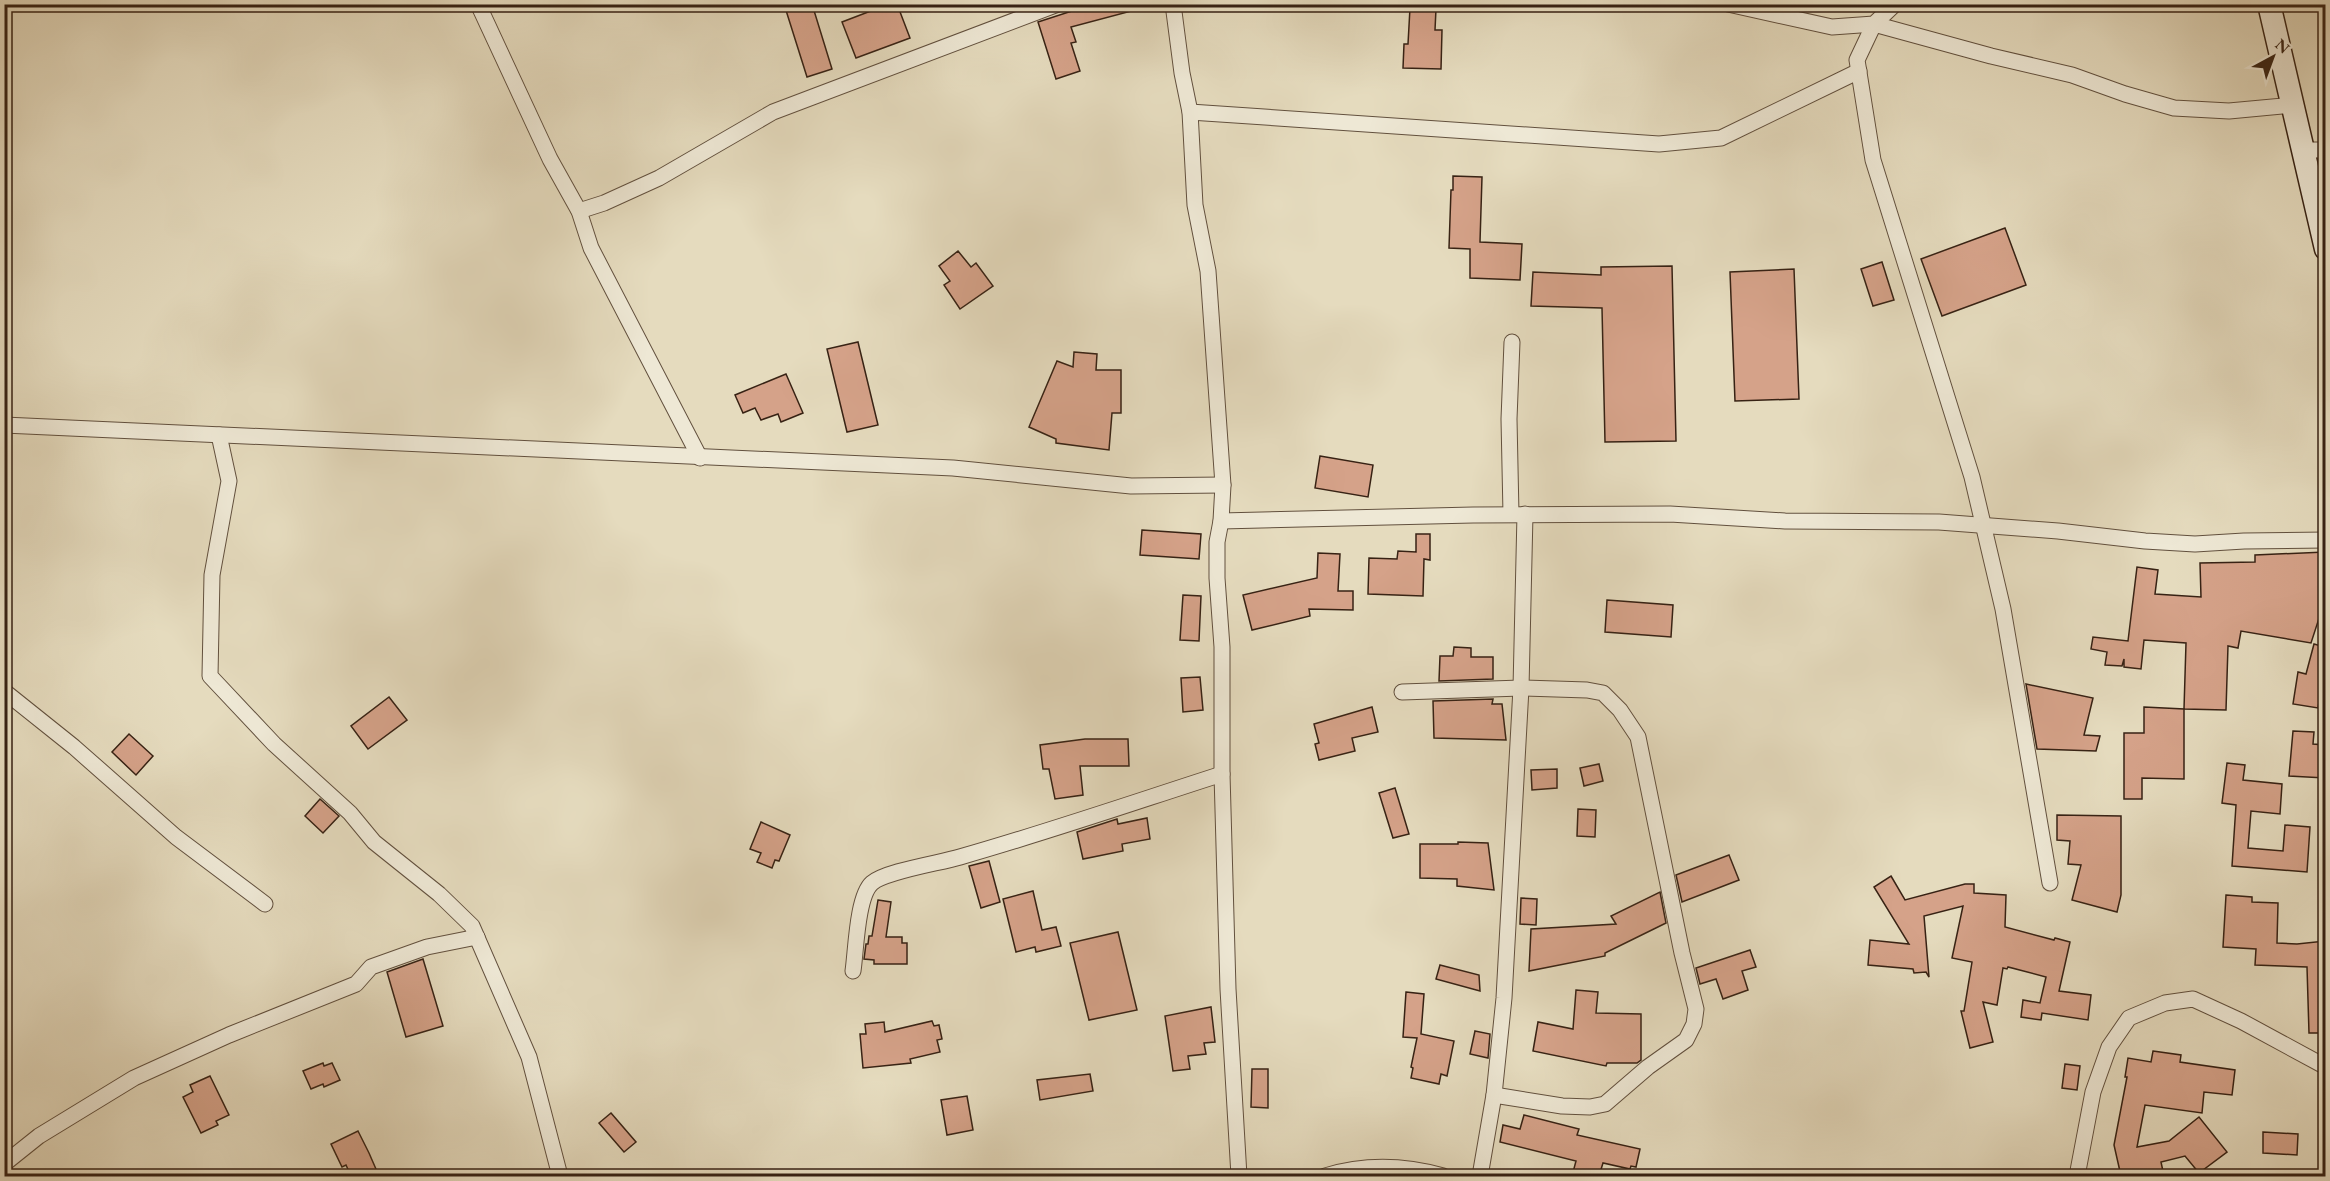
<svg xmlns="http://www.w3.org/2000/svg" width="2330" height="1181" viewBox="0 0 2330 1181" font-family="'EB Garamond',serif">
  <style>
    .building { fill: #d5a289; stroke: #372214; stroke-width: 1.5 }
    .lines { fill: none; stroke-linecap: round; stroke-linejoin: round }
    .street-casing { stroke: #62503e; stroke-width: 17 }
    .secondary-casing { stroke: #372214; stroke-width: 25 }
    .street { stroke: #eee8d5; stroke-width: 15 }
    .secondary { stroke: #eee8d5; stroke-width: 22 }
  </style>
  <rect width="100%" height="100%" fill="#e5dbbe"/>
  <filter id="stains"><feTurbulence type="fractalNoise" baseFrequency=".00333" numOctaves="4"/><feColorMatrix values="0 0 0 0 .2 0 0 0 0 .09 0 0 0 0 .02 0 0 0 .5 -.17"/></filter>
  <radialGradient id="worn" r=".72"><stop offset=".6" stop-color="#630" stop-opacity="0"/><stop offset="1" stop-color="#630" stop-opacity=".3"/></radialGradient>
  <!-- building -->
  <g class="building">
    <polygon points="784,4 812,4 832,69 807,77"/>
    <polygon points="889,4 897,4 910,38 856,58 842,22"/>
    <polygon points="1071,4 1139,4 1139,9 1071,27 1076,42 1071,43 1080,71 1056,79 1038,22 1072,11"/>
    <polygon points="1410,8 1436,9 1435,30 1442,30 1441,69 1403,68 1404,44 1408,44"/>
    <polygon points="1453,176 1482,177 1480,242 1522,244 1520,280 1470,278 1470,249 1449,248 1451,190 1453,190"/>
    <polygon points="2005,228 2026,285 1942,316 1921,259"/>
    <polygon points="958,251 971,267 976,263 993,286 960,309 944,285 950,281 939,266"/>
    <polygon points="1882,262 1894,300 1873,306 1861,269"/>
    <polygon points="1672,266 1676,441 1605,442 1602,308 1531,306 1533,272 1601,275 1601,267"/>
    <polygon points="1794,269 1799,399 1735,401 1730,272"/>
    <polygon points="858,342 878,425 847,432 827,349"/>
    <polygon points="1074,352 1097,354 1096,370 1121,370 1121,413 1112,413 1109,450 1056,443 1056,439 1029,427 1057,361 1073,367"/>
    <polygon points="786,374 803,413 781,422 778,414 761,420 755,408 743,413 735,395"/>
    <polygon points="1320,456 1373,465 1368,497 1315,488"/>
    <polygon points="1142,530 1201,534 1199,559 1140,555"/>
    <polygon points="1416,534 1430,534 1430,560 1424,559 1423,596 1368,594 1369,558 1397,559 1398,551 1416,552"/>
    <polygon points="2325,552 2325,600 2311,643 2241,631 2238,648 2228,646 2226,710 2184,709 2186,643 2144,640 2141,669 2124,667 2124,659 2122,666 2105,665 2107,652 2091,649 2093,637 2128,641 2137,567 2158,570 2155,594 2201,597 2200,563 2255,562 2255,555"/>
    <polygon points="1318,553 1340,554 1338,591 1353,591 1353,610 1309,609 1310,616 1252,630 1243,595 1317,578"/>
    <polygon points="1183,595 1201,596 1199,641 1180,640"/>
    <polygon points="1607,600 1673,605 1671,637 1605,632"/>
    <polygon points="2314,644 2325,647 2325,674 2324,673 2318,708 2293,704 2298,672 2306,674"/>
    <polygon points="1454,647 1471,648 1471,657 1493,657 1493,679 1439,681 1440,656 1453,656"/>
    <polygon points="1200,677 1203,710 1183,712 1181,678"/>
    <polygon points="2026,684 2093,698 2084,735 2100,736 2096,751 2037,749"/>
    <polygon points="389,697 407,720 368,749 351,726"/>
    <polygon points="1493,699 1492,704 1502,704 1506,740 1434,738 1433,701"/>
    <polygon points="1372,707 1378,732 1352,738 1355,751 1319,760 1315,744 1319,743 1314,724"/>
    <polygon points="2144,707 2184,709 2184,779 2142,778 2142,799 2124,799 2124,733 2144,733"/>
    <polygon points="2293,731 2314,732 2313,744 2325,745 2325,778 2289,776"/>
    <polygon points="129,734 153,756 136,775 112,752"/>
    <polygon points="1085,739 1128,739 1129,766 1080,766 1083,795 1055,799 1049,769 1043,769 1040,745"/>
    <polygon points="2227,763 2245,765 2243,780 2282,784 2280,814 2251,811 2248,848 2283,851 2285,825 2310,827 2307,872 2232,866 2236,805 2222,803"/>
    <polygon points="1599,764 1603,781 1584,786 1580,768"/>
    <polygon points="1557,769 1557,788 1532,790 1531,770"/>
    <polygon points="1395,788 1409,834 1393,838 1379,793"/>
    <polygon points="320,799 339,816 323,833 305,816"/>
    <polygon points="1578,809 1596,810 1595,837 1577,836"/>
    <polygon points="2057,815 2121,816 2121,895 2117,912 2072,900 2081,865 2068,864 2070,841 2057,840"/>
    <polygon points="1147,818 1150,839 1122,844 1123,851 1083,859 1077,832 1117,819 1118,824"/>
    <polygon points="761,822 790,835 779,861 775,860 772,868 757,862 761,853 750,849"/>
    <polygon points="1458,842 1488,843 1494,890 1457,886 1457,879 1420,878 1420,844 1458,844"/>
    <polygon points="1729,855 1739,880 1682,902 1676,875"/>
    <polygon points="989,861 1000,902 981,908 969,866"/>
    <polygon points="1891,876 1905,900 1965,884 1974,884 1974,893 2006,895 2005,927 2054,940 2055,938 2070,942 2059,991 2091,995 2088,1020 2042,1013 2041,1020 2021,1017 2023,1000 2040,1003 2046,977 2008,967 2007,969 2003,968 1997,1005 1983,1002 1993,1042 1970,1048 1961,1011 1964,1011 1972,962 1952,958 1963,906 1924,916 1929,977 1926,972 1914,973 1913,969 1868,965 1870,940 1909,944 1874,887"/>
    <polygon points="1033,891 1042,930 1056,927 1061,946 1036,952 1035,947 1016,952 1003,899"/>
    <polygon points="1660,892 1666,923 1605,953 1605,956 1529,971 1531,929 1616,924 1611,916"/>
    <polygon points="2226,895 2252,897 2252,902 2278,903 2277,943 2297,944 2325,941 2325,1033 2309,1033 2307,967 2255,965 2256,949 2223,947"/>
    <polygon points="1521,898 1537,899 1536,925 1520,924"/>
    <polygon points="878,900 891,902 886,937 902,937 902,943 907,943 907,964 874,964 874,960 864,959 866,944 868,944 869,936 872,936"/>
    <polygon points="1118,932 1137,1010 1089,1020 1070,943"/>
    <polygon points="1750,950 1756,967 1742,971 1748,990 1723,999 1716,979 1700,984 1696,968"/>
    <polygon points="423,959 443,1026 406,1037 387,972"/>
    <polygon points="1440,965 1479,975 1480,991 1436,979"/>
    <polygon points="1576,990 1598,992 1596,1013 1641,1014 1641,1060 1637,1063 1607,1063 1606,1066 1533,1051 1538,1022 1573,1029"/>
    <polygon points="1406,992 1424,994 1421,1034 1454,1041 1447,1076 1441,1074 1439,1084 1411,1078 1413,1068 1411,1067 1417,1038 1403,1037"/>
    <polygon points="1211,1007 1215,1042 1204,1043 1206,1054 1188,1056 1190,1069 1173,1071 1165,1016"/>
    <polygon points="932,1021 934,1026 939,1025 942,1039 937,1040 940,1052 910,1059 911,1063 863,1068 860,1034 866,1034 865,1024 884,1022 885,1032"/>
    <polygon points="1475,1031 1490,1034 1488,1058 1470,1054"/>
    <polygon points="2153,1051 2181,1055 2180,1062 2235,1070 2232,1095 2204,1092 2202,1113 2145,1105 2137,1147 2169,1141 2199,1117 2227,1152 2199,1173 2185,1156 2161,1162 2164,1176 2121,1176 2114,1145 2127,1077 2125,1077 2128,1058 2151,1062"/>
    <polygon points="323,1063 324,1066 332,1063 340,1080 324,1087 323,1084 311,1089 303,1071"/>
    <polygon points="2065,1064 2080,1066 2077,1090 2062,1088"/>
    <polygon points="1252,1069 1268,1069 1268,1108 1251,1107"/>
    <polygon points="1090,1074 1093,1091 1040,1100 1037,1080"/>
    <polygon points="210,1076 229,1115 216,1121 218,1125 201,1133 183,1097 193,1092 190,1085"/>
    <polygon points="967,1096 973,1130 947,1135 941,1100"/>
    <polygon points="611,1113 636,1142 624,1152 599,1123"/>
    <polygon points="1524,1115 1579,1129 1577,1135 1640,1149 1636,1167 1631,1166 1630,1169 1603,1163 1599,1176 1572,1176 1576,1161 1500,1142 1503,1125 1520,1129"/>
    <polygon points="358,1131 369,1153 379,1176 351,1176 346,1165 342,1167 331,1144"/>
    <polygon points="2263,1132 2298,1134 2297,1155 2263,1153"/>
  </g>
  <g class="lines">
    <defs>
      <g id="street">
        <polyline points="478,4 550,159 579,211 591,248 700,458"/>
        <polyline points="1173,4 1182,73 1190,112 1195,205 1208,271 1223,485 1221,521 1217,542 1217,578 1222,647 1222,774 1228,989 1239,1176"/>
        <polyline points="1728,4 1832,27 1874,24 1895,4"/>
        <polyline points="1190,112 1659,144 1721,138 1859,71"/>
        <polyline points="2303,150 2326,150"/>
        <polyline points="579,211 604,203 659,178 773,112 1058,4"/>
        <polyline points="4,425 953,468 1131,486 1223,485"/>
        <polyline points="219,435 229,481 212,575 210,676 274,744 350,813 374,842 439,894 472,926 529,1057 560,1176"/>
        <polyline points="1511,514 1509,419 1512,342"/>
        <polyline points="1221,521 1473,515 1670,514 1785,521 1939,522 2058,531 2145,541 2195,544 2244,541 2326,540"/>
        <polyline points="4,691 74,747 176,837 265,904"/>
        <polyline points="1402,692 1521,688 1587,690 1603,693 1620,710 1638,737 1682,953 1696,1009 1694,1024 1686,1040 1648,1067 1605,1104 1590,1107 1562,1106 1494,1095"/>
        <polyline points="2050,883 2003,609 1972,477 1873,160 1857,60 1874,24 1991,56 2072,75 2125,94 2174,108 2229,111 2293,105"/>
        <path d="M 853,971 C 856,951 857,896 872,883 C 886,871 940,863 960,857 C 1048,832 1135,802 1222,774"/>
        <polyline points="4,1164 39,1136 134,1078 229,1035 356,984 371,967 427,947 477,937"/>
        <path d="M 1325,1176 C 1364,1164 1404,1165 1443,1176"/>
        <polyline points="1480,1176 1494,1095 1504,998 1521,688 1525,514"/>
        <polyline points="2077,1176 2093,1092 2109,1047 2129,1018 2165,1003 2193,999 2241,1021 2326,1067"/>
      </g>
      <polyline id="secondary" points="2269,4 2326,249"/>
    </defs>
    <!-- street casing -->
    <use href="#street" class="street-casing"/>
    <!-- secondary casing -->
    <use href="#secondary" class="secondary-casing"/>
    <!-- street -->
    <use href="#street" class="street"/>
    <!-- secondary -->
    <use href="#secondary" class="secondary"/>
  </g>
  <!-- margin -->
  <rect width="2330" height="1181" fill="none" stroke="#e5dbbe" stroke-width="24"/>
  <rect x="6" y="6" width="2318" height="1169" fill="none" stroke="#372214" stroke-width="3"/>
  <rect x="12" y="12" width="2306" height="1157" fill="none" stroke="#372214" stroke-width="1.5"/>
  <!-- north arrow -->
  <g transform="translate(2273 57) rotate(41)" stroke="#eee8d5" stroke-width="4.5" paint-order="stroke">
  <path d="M0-4.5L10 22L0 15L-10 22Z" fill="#372214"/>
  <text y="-9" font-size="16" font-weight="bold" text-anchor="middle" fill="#372214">N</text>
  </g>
  <rect width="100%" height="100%" filter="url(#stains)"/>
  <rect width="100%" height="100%" fill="url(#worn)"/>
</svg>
